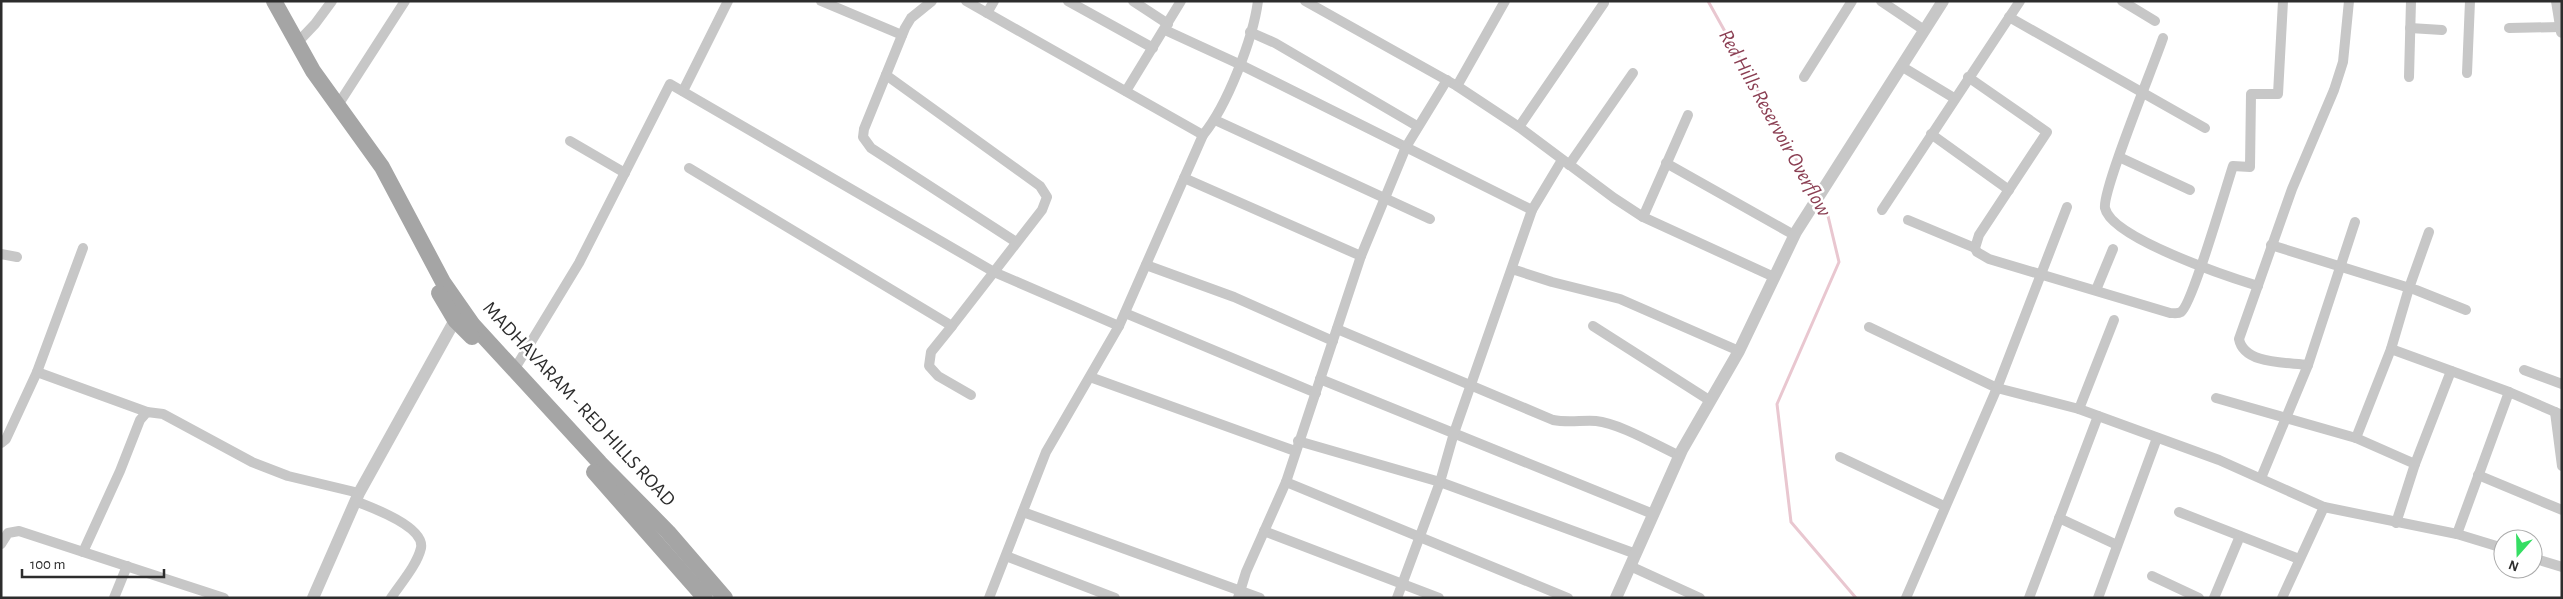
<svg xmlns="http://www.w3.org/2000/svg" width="2563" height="599" viewBox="0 0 2563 599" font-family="'Alegreya Sans',sans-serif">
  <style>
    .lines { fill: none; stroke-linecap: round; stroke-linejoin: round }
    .stream { stroke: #e9c7d0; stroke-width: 3 }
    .minor { stroke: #c7c7c7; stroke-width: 10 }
    .tertiary { stroke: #c7c7c7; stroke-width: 12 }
    .primary { stroke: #a5a5a5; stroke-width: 16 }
    .labels { text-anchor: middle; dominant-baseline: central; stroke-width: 5; stroke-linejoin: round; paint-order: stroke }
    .street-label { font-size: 20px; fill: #2d2d2d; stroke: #fff }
    .water-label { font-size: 21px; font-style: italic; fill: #8b3f53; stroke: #fff }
  </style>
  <rect width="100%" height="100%" fill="#fff"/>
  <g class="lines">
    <!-- stream -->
    <g class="stream">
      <polyline points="1708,1 1816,195"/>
      <polyline points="1819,200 1828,216 1839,262 1777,404 1791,522 1856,598"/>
    </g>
    <!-- minor -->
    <g class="minor">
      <polyline points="821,1 902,35"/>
      <polyline points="932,1 911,18 905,28 864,129 863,137 871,148 1016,242"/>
      <polyline points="966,1 1203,135"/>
      <polyline points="1068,1 1153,48"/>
      <polyline points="1133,1 1168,24"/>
      <polyline points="1305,1 1457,86 1519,127 1614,198 1643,217 1774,277"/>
      <polyline points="1881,1 1924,30"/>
      <polyline points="2122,1 2155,21"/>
      <polyline points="987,13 994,1"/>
      <polyline points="2009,17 2205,128"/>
      <polyline points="2410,28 2442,30"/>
      <polyline points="2509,28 2561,27"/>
      <polyline points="1165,30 1239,64 1532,210"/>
      <polyline points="1250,32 1275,43 1417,126"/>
      <path d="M 2163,38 C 2154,65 2102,190 2105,208 C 2111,238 2229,277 2258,286"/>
      <polyline points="296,44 315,24 332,1"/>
      <polyline points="1901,66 1954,98"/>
      <polyline points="2467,73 2470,1"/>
      <polyline points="1804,77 1852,1"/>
      <path d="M 1968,77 L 2047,132 L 1979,235 L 1975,248 L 1977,252 L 1989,259 L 2170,313 C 2174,313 2178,314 2181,312 C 2192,305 2226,187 2233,166 L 2250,167 L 2251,94 L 2278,94 L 2283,1"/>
      <polyline points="2409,77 2411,1"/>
      <polyline points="1457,86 1505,1"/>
      <polyline points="683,91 728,1"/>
      <polyline points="1126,91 1181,1"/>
      <polyline points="338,105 405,1"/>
      <polyline points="1215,120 1430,219"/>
      <polyline points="1519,127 1604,3"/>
      <polyline points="1931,134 2009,190"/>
      <polyline points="570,141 625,173"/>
      <polyline points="2119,157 2190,190"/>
      <polyline points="1666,163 1794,235"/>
      <polyline points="1569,165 1633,73"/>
      <polyline points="689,168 952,326 1042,210 1047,197 1040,186 886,75"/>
      <polyline points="1184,178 1361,256"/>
      <polyline points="1882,210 2020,1"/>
      <polyline points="1643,217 1688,115"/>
      <polyline points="1908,220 1975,248"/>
      <polyline points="2271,245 2416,290 2466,310"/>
      <polyline points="1,254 17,257"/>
      <polyline points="1146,265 1234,297 1333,341"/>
      <polyline points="1512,269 1552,282 1620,299 1739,351"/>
      <polyline points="2096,290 2113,249"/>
      <polyline points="1125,313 1316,393"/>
      <polyline points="952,326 931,352 929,366 938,376 971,395"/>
      <polyline points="1593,326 1709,400"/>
      <polyline points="1869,327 1997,388 2079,409 2219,460 2324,507 2457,534 2503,548"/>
      <path d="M 1337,329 L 1553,420 C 1568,423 1582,420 1596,421 C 1619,423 1658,446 1680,456"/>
      <polyline points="2391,349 2509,392 2562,415"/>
      <path d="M 2308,365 C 2287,362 2244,365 2239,339 L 2292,189 L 2334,90 L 2343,62 L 2349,1"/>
      <polyline points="514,370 579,263 670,84 994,272 1119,326"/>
      <polyline points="2524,370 2562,384"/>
      <polyline points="37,372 147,412"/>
      <polyline points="1090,377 1295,451"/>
      <polyline points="1320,379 1653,514"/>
      <polyline points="2216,398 2356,438 2415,464"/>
      <polyline points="2079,409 2114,320"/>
      <polyline points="2555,412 2562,466"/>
      <polyline points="2356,438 2391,349 2409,288 2429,232"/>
      <polyline points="1298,441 1440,482 1636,554"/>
      <polyline points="1,443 6,439 37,372 83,248"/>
      <polyline points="1840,457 1944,506"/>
      <polyline points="2478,475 2562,510"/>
      <polyline points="2261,478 2308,365 2355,222"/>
      <polyline points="1286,482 1568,598"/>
      <path d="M 355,501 C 371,507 425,527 421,548 C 417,565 401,583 391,598"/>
      <polyline points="1023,512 1260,598"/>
      <polyline points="2179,512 2299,559"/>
      <polyline points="2059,518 2117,545"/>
      <polyline points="2396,523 2415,464 2451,371"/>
      <polyline points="1264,531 1439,598"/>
      <polyline points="2457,534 2509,392"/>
      <polyline points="1,544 8,533 19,531 224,598"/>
      <polyline points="83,552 120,471 140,420 147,412 163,414 252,462 288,476 359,493"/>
      <polyline points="1006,556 1115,598"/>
      <polyline points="2533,558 2562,567"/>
      <polyline points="1630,566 1700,598"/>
      <polyline points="2152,576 2199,598"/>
      <polyline points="114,598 127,566"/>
      <path d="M 989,598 L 1046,452 L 1119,326 L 1203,135 C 1227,106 1253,39 1258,1"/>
      <polyline points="1238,598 1246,572 1286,482 1361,256 1406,147 1447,80"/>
      <polyline points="1397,598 1440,482 1454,433 1532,210 1562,160"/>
      <polyline points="1906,598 1997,388 2067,207"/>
      <polyline points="2029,598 2098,416"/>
      <polyline points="2098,598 2157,438"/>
      <polyline points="2214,598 2240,536"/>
      <polyline points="2282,598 2324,507"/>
    </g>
    <!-- tertiary -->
    <g class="tertiary">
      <polyline points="2557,1 2562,32"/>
      <polyline points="313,598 359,493 455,320"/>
      <polyline points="1616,598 1682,450 1739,351 1796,232 1943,1"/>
    </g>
    <!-- primary -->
    <g class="primary">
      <polyline points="274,1 313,71 382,167 443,282 473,325 600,463 668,532 725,598"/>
      <polyline points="439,293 455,320 472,337"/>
      <polyline points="594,472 705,598"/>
    </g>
  </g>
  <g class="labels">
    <!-- street labels -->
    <g class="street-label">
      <text transform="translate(579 404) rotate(47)">MADHAVARAM - RED HILLS ROAD</text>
    </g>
    <!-- water labels -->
    <g class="water-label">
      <text transform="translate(1775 123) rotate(61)">Red Hills Reservoir Overflow</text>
    </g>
  </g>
  <!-- border -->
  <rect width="2563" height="599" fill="none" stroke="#2d2d2d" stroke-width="5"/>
  <!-- north arrow -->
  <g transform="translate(2518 554) rotate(200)"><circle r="24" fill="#ffffff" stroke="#ababab"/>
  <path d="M0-4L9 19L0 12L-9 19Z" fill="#35de63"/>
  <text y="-8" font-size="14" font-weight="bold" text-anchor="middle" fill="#2d2d2d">N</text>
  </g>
  <!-- scale -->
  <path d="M22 569v8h142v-8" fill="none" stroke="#2d2d2d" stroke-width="2.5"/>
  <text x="30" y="569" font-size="15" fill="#2d2d2d" stroke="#ffffff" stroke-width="4" paint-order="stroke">100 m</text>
</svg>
